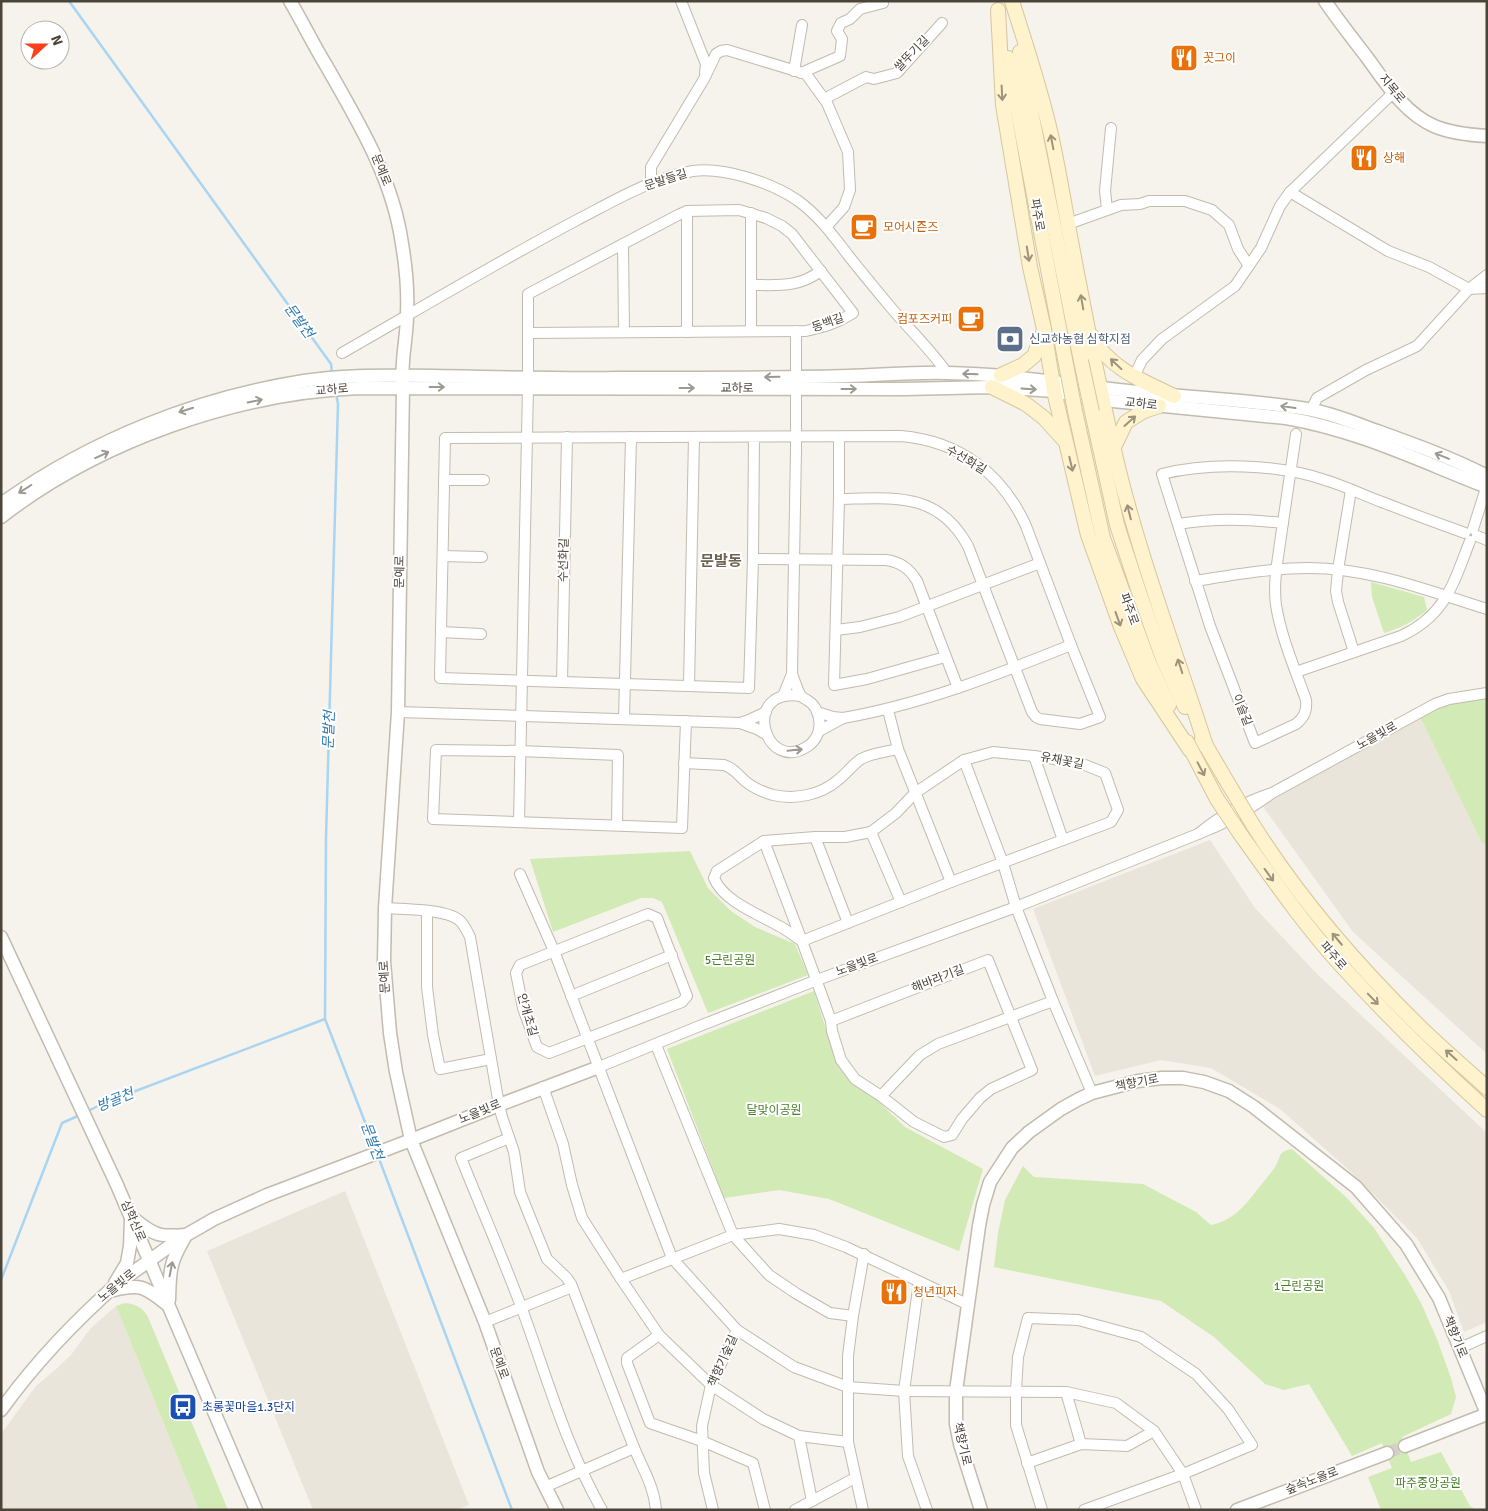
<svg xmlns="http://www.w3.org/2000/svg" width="1488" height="1511" viewBox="0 0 1488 1511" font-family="Signika,'Noto Sans KR',sans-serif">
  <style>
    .residential { fill: #eae5da }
    .green { fill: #d2eab5 }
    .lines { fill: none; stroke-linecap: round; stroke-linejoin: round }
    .stream { stroke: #a9d4f2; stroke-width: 2.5 }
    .tertiary-tunnel { stroke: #d4d0c8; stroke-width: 12; stroke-dasharray: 12 6; stroke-linecap: butt }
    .minor-casing { stroke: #c2bbae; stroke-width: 12 }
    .tertiary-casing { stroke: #c2bbae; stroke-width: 15 }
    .secondary-casing { stroke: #d6c79b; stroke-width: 16 }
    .minor { stroke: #fff; stroke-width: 10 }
    .tertiary { stroke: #fff; stroke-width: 12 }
    .secondary { stroke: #fff3cd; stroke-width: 14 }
    .secondary-bridge-casing { stroke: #d6c79b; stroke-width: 16; stroke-linecap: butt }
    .secondary-bridge { stroke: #fff3cd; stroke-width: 14 }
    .oneway { stroke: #9c937c }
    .oneway2 { stroke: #9c9892 }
    .labels { text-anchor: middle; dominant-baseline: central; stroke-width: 4; stroke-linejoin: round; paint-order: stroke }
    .street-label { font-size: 12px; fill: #4b4439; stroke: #fff }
    .food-label { font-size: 12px; fill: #c56008; stroke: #fff; text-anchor: start }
    .service-label { font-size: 12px; fill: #4e5e75; stroke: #fff; text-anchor: start }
    .park-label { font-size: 12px; fill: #4a7f2a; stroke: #fff }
    .transit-label { font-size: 12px; fill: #164399; stroke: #fff; text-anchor: start }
    .water-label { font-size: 14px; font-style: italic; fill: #2e7ab2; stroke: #fff }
    .quarter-label { font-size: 15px; font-weight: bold; fill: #6e6250; stroke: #fff }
  </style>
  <rect width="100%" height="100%" fill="#f6f3ec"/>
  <!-- residential -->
  <g class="residential">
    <polygon points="1420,717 1482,843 1487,845 1487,1054 1353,932 1262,805"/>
    <polygon points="1210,840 1255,908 1317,974 1487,1133 1487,1322 1464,1332 1449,1291 1417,1238 1351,1172 1280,1109 1211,1068 1161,1060 1095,1076 1033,909"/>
    <polygon points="345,1191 469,1505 456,1510 313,1510 207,1251"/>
    <polygon points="116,1306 199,1510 1,1510 1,1434 36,1386 54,1371 71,1355 91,1328"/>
  </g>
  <!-- green -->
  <g class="green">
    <path d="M 1371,582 L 1424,597 L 1427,610 C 1414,621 1401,628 1384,633 L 1372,597 Z"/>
    <path d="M 1487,699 L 1487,845 L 1482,843 L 1420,717 C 1444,706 1460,700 1487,699 Z"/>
    <polygon points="690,851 708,888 731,911 755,927 795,944 808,975 708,1013 662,902 653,898 641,898 553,932 530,859"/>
    <polygon points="814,991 829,1039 839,1065 850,1081 877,1100 905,1127 983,1169 959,1251 829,1199 779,1190 724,1198 667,1049"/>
    <path d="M 1292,1149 L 1346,1197 L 1374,1228 L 1405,1275 L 1421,1303 L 1437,1339 L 1451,1378 L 1456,1397 L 1451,1414 L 1402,1437 L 1411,1462 L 1441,1452 L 1470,1506 L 1476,1510 L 1381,1510 L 1368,1477 L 1392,1468 L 1382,1443 L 1352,1456 L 1309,1384 L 1284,1390 L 1265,1384 L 1214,1337 L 1161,1301 L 994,1267 L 998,1233 L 1005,1200 L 1023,1166 L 1034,1177 L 1143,1184 L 1196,1212 L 1211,1225 C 1234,1221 1247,1203 1261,1185 C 1266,1179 1271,1173 1275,1167 C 1282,1156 1277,1152 1292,1149 Z"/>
    <path d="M 125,1303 C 136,1304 142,1307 148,1317 L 228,1510 L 199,1510 L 116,1306 Z"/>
  </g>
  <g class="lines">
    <!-- stream -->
    <g class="stream">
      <polyline points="69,1 331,364 332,373"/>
      <polyline points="336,393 338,404 326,838 325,1019 375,1148"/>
      <polyline points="88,1111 104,1103 325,1019"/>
      <polyline points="378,1156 512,1510"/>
      <polyline points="1,1280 62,1123 80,1115"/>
    </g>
    <!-- tertiary-tunnel -->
    <polyline class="tertiary-tunnel" points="1387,1453 1405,1446"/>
    <defs>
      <g id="minor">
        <polyline points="681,1 706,64 705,73"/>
        <polyline points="794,71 802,25"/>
        <polyline points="801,73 840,56 842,39 837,31 841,23 850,19 860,9 883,3 883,1"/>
        <polyline points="824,99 866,77 874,79 897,73 942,23"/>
        <polyline points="651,183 651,167 704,79 716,54 721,51 727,50 806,74 827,103 848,152 850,190 844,207 827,226"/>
        <polyline points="1290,192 1388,251 1429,267 1469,289 1487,288"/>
        <polyline points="1107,209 1105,191 1111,128"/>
        <polyline points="687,211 687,332"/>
        <polyline points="751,213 751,331"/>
        <polyline points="1068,224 1121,205 1140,204 1149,201 1185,201 1212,210 1229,225 1238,249 1249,266"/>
        <polyline points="623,244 624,332"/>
        <path d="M 751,285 C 779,285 797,288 821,271"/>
        <path d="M 528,333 L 806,331 C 823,327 838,323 853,313 L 792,234 L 782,226 L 766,218 L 739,210 L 687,211 L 680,214 L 528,294 L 528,377"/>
        <path d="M 342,353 C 419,309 496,263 575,221 C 612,202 651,178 693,171 C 724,167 770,182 797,200 C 818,215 832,234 848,255 C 862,273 878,292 893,310 C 911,331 931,350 947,373"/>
        <polyline points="1134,377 1142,360 1162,339 1235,286 1261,248 1280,206 1290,192 1393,93"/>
        <polyline points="1311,410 1317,398 1366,370 1417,346 1469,289 1487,275"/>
        <path d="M 1296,434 C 1291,468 1286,502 1281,536 C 1278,559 1273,582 1276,605 C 1281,637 1295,669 1306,700 C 1307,710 1305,717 1296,724 L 1255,743 L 1210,626 L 1162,474 C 1210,462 1278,464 1325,480 C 1345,486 1363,495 1382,502 C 1410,513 1437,523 1465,533"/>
        <path d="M 754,437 L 753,559 L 749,688 L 440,678 L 445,438 L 901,436 C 959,441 1002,473 1026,526 L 1071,645 L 1100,717 L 1080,724 L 1040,719 L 1036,717 L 1032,712 L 968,546 C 938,491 893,498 839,499"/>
        <polyline points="839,437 839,499 834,685 867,679 945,657"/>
        <polyline points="444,480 484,480"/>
        <polyline points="1351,490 1338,570 1336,591 1338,602 1354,652"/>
        <path d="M 1178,524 C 1217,518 1244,519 1283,523"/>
        <polyline points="1473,529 1487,485"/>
        <polyline points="1477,536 1487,540"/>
        <polyline points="443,556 482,557"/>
        <path d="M 753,559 L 886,560 C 900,562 909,568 917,581 L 958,688"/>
        <path d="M 1195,581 C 1233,575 1271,568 1309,568 C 1371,568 1429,591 1487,609"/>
        <polyline points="836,630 860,627 899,617 1040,563"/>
        <polyline points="441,632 481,634"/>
        <path d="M 1296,672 L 1401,636 C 1446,615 1453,584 1470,541"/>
        <polyline points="792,674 796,450 796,331"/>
        <polyline points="562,682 567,437"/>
        <polyline points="689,686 694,437"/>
        <path d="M 783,696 L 792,674 C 795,681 797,690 801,696 C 802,697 805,699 807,700 C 814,704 818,711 819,719 C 821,729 817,740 808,746 C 764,776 740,686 801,696"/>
        <polyline points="888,710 898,749 951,882"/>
        <polyline points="398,712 740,723"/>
        <polyline points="766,712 749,720 740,723 757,729 767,735"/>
        <polyline points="817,712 833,717 843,718 819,731"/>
        <path d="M 843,718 C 923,704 996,675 1071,645"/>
        <polyline points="624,719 631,437"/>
        <polyline points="1034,756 1063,840"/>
        <path d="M 684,763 L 724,765 C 734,768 738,775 745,781 C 753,788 763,792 773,795 C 795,800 821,795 838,780 C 846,774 852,765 861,759 C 872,753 885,752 898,749"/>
        <path d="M 1272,793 C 1244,802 1220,816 1198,834 C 1224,824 1249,810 1272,793 L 1435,704 L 1449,699 L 1487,693"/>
        <polyline points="519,822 528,387"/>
        <polyline points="617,825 618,755 520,751 436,750 433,819 682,828 686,721"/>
        <polyline points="871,832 901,902"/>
        <polyline points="815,837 848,923"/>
        <polyline points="764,841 815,837 845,837 871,832 896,813 915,793 964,760"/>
        <polyline points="520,874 554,951 672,1258 737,1330 794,1367 848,1387 904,1391 1066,1392 1116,1403 1154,1431 1183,1474 1196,1510"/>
        <path d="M 385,908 C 403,909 446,909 459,920 C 464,924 467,931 470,937 L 499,1105 L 502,1117 L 514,1152 L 520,1192 L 547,1259 L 566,1277 L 571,1284 C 592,1338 612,1392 633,1445 C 642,1468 654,1485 656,1510"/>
        <polyline points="427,912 427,987 433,1035 440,1069 491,1059"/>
        <polygon points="648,914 657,918 687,996 682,1002 549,1053 537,1047 523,1008 516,973 520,965"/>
        <polygon points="988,960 1032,1070 991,1089 980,1098 962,1119 952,1135 944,1137 914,1122 881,1096 855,1079 841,1060 832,1031 831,1021"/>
        <polyline points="571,996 672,955"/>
        <path d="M 831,1021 C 810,961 787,901 764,841 L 717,871 L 714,878 C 723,901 758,914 779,926 C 787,930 794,936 802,941 L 951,882 L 1111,822 L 1118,810 L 1105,773 L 1080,763 L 1034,756 L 993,752 L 964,760 L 1003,863 L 1016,907 L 1053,1001 L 1092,1093"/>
        <polyline points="656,1045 733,1235 769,1275 797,1294 830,1313 853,1316"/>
        <polyline points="599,1067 697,1027 817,980 1016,907 1198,834"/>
        <polyline points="543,1087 563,1144 572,1185 582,1218 621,1279"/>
        <polyline points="881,1096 920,1055 938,1044 1053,1001"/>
        <path d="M 509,1138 L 461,1158 C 481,1208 503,1258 522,1309 C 547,1377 566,1447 602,1510"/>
        <polyline points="919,1282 904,1391 908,1456 927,1510"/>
        <polyline points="485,1322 572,1287"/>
        <polyline points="659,1335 627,1358 627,1363 650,1423 702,1441 753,1463 765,1510"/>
        <polyline points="1460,1348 1487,1336"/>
        <polyline points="1066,1392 1081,1444"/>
        <polyline points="799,1436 812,1501"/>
        <polyline points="848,1442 799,1436 763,1419 711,1385 659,1335 621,1279 733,1235 779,1229 814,1235 846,1247 967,1304"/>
        <polyline points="1027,1463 1081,1444 1127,1446 1154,1431"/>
        <polyline points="545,1487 634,1448"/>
        <polyline points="713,1510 704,1473 702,1426 711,1385 737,1330"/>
        <polyline points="795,1510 855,1478"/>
        <polyline points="863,1510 848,1442 848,1356 853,1316 864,1254"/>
        <polyline points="1042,1510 1016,1425 1016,1391 1018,1357 1028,1318 1078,1320 1141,1337 1196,1374 1228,1409 1252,1445 1183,1474 1084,1510"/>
      </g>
      <g id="tertiary">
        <path d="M 290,1 C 303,23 314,46 327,67 C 359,123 393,179 402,244 C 406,267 408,292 407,315 C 407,339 400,363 403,387 L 398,712 L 385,908 L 384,961 L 390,1033 L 396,1072 L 411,1140 L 485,1322 L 538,1472 L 557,1510"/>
        <path d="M 1325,1 C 1338,20 1352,38 1366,56 C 1385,82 1404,113 1434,126 C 1450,133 1470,135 1487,136"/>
        <path d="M 1,504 C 91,440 196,398 304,381 C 347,374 391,376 434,376 C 496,377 557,379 619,378 C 695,378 772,378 849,376 C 882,375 915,372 948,373 C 1013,374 1075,386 1139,392 C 1195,398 1252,400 1307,409 C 1332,413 1357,424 1380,432 C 1416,445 1452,458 1487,476"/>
        <path d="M 1,517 C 99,441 236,393 359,388 L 904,389 L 992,387 L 1054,391 L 1103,400 L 1286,418 C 1357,430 1420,461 1487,487"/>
        <polyline points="1,937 117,1185 256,1510"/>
        <path d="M 134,1219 C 155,1236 160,1237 186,1235"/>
        <polyline points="115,1283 127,1263 130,1246 131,1219"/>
        <path d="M 114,1290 C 142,1283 146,1288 168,1305"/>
        <path d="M 169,1300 C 170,1272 169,1264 184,1239"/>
        <path d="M 1,1410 C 35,1363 75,1321 118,1283 L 181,1238 L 214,1219 L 267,1195 L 411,1140 L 499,1105 L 599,1067"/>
        <polyline points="981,1510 960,1444 956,1424 956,1391 979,1226 983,1205 990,1182 1012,1148 1029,1132 1061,1109 1079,1099 1092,1093 1138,1081 1162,1078 1183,1078 1204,1082 1229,1091 1254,1107 1356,1187 1406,1244 1439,1298 1487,1414 1405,1446"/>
        <polyline points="1237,1510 1387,1453"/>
      </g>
      <g id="secondary">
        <path d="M 1012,1 C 1026,46 1041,90 1051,135 C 1060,175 1066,216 1074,257 C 1086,321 1099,386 1114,450 C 1137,551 1174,647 1206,746"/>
        <polyline points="998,10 1003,105 1030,267 1044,329 1054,391 1081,506 1088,535 1121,627 1143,679 1190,750"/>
        <polyline points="1020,52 1029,102 1081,361"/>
        <polyline points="1008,58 1065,359"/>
        <path d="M 1092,336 C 1108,368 1143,381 1174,396"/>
        <polyline points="1001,375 1023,365 1034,356 1044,330"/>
        <polyline points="992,387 1026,404 1044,418 1063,439"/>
        <polyline points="1075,411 1103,538 1149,663 1169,705"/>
        <polyline points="1092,412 1117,525 1139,592 1163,659 1185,707"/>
        <polyline points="1113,449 1126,422 1144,411 1159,406"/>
        <polyline points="1202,739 1232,790"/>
        <polyline points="1187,742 1217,799"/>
        <path d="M 1253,825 C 1299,898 1355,963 1417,1024 C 1439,1046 1463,1066 1487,1088"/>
        <path d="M 1241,835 C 1272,878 1302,922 1338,962 C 1385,1014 1435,1063 1487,1110"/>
      </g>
    </defs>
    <!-- minor casing -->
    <use href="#minor" class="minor-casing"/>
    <!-- tertiary casing -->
    <use href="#tertiary" class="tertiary-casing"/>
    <!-- secondary casing -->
    <use href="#secondary" class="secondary-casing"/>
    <!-- minor -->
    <use href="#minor" class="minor"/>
    <!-- tertiary -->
    <use href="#tertiary" class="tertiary"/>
    <!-- secondary -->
    <use href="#secondary" class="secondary"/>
    <defs>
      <g id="secondary-bridge">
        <polyline points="1065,359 1075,411"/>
        <polyline points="1081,361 1092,412"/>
        <polyline points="1232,790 1253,825"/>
        <polyline points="1217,799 1241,835"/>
      </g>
    </defs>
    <!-- secondary-bridge casing -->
    <use href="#secondary-bridge" class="secondary-bridge-casing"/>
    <!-- secondary-bridge -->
    <use href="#secondary-bridge" class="secondary-bridge"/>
  </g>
  <!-- one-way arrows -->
  <defs><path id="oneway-shaft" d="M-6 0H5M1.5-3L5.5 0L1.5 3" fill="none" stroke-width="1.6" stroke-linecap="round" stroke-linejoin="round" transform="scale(1.25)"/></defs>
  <g class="oneway">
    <use href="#oneway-shaft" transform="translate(1002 93) rotate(87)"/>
    <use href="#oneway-shaft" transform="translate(1052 142) rotate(-101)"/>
    <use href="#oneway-shaft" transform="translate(1028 254) rotate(81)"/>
    <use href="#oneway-shaft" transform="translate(1082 302) rotate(-100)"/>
    <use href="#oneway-shaft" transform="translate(1116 364) rotate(-137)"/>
    <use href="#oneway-shaft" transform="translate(1130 421) rotate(-42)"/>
    <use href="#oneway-shaft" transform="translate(1071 464) rotate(77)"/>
    <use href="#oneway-shaft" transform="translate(1129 512) rotate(-104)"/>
    <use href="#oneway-shaft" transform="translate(1118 619) rotate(70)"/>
    <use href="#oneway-shaft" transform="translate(1180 666) rotate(-108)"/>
    <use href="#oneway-shaft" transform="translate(1201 769) rotate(62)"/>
    <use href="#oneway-shaft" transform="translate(1269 875) rotate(54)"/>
    <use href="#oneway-shaft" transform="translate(1337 939) rotate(-130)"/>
    <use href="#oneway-shaft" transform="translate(1373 999) rotate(46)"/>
    <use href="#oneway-shaft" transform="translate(1451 1055) rotate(-138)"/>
  </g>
  <g class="oneway2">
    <use href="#oneway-shaft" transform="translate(970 374) rotate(-178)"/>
    <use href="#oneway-shaft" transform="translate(772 377) rotate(179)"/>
    <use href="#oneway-shaft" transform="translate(437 387)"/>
    <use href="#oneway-shaft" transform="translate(687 388)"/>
    <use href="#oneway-shaft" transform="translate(849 389)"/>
    <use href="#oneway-shaft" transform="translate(1029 389) rotate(4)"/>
    <use href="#oneway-shaft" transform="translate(255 401) rotate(-12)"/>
    <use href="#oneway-shaft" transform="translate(1288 407) rotate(-172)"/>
    <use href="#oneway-shaft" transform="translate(186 410) rotate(162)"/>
    <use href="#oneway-shaft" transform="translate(102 455) rotate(-25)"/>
    <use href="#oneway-shaft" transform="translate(1442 456) rotate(-158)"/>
    <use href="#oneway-shaft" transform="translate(25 489) rotate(148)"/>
    <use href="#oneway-shaft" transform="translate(795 750) rotate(-6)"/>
    <use href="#oneway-shaft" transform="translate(171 1269) rotate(-79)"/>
  </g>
  <!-- icons -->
  <defs>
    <symbol id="restaurant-square" viewBox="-11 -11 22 22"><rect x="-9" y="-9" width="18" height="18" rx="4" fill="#e8710a" stroke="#fff"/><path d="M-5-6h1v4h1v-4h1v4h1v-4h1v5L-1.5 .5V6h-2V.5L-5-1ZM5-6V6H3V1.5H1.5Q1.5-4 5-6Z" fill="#fff"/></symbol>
    <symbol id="cafe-square" viewBox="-11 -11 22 22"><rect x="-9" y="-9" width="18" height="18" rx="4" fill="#e8710a" stroke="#fff"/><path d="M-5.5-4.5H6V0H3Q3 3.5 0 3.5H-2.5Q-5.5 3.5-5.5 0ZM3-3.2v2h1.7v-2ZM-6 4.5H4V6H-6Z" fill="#fff"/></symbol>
    <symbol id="bank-square" viewBox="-11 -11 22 22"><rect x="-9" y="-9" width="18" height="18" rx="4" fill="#5c6f8a" stroke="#fff"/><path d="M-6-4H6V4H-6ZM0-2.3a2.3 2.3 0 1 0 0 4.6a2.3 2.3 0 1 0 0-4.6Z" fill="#fff"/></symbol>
    <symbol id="bus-square" viewBox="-11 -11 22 22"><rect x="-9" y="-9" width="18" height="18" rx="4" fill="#1a4fb4" stroke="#fff"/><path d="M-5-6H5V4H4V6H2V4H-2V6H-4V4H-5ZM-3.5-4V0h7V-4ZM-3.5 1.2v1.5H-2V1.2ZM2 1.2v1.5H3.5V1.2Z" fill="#fff"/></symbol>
  </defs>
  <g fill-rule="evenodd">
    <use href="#restaurant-square" x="1168" y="42" width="32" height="32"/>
    <use href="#restaurant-square" x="1348" y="142" width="32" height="32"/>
    <use href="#cafe-square" x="848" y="211" width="32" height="32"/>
    <use href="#cafe-square" x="955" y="303" width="32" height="32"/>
    <use href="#bank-square" x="994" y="323" width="32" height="32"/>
    <use href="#restaurant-square" x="878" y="1276" width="32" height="32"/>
    <use href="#bus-square" x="167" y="1391" width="32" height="32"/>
  </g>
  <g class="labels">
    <!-- street labels -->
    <g class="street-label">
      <text transform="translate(912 54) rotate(-46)">쌀뚜기길</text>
      <text transform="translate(1392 89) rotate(50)">지목로</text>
      <text transform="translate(381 170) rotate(68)">문예로</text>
      <text transform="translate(666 180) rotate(-18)">문발들길</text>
      <text transform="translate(1037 215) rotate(80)">파주로</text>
      <text transform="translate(828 323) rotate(-19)">동백길</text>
      <text x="737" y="388">교하로</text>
      <text transform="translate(332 390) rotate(-5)">교하로</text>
      <text transform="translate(1141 404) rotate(6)">교하로</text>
      <text transform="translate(966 460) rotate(31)">수선화길</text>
      <text transform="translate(564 560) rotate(-89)">수선화길</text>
      <text transform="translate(400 572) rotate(-89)">문예로</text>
      <text transform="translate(1129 609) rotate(70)">파주로</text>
      <text transform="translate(1242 710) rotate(68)">이슬길</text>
      <text transform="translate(1377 736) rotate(-29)">노을빛로</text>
      <text transform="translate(1062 761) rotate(11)">유채꽃길</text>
      <text transform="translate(1333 956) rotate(49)">파주로</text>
      <text transform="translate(857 965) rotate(-20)">노을빛로</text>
      <text transform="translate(385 977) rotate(-93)">문예로</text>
      <text transform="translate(938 979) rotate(-21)">해바라기길</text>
      <text transform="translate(527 1015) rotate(74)">안개초길</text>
      <text transform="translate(1137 1083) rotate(-11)">책향기로</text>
      <text transform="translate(480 1112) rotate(-22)">노을빛로</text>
      <text transform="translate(133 1221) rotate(66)">심학산로</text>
      <text transform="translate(117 1286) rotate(-39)">노을빛로</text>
      <text transform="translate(1455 1337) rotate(68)">책향기로</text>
      <text transform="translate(723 1361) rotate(-66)">책향기숲길</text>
      <text transform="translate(499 1363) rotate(70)">문예로</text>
      <text transform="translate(962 1444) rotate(77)">책향기로</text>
      <text transform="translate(1312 1481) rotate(-21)">숲속노을로</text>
    </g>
    <!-- food labels -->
    <g class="food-label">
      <text x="1203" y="58">꼿그이</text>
      <text x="1383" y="158">상해</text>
      <text x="883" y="227">모어시즌즈</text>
      <text x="952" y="319" text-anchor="end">컴포즈커피</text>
      <text x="913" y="1292">청년피자</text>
    </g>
    <!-- service labels -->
    <g class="service-label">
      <text x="1029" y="339">신교하농협 심학지점</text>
    </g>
    <!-- park labels -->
    <g class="park-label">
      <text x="730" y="960">5근린공원</text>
      <text x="774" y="1110">달맞이공원</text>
      <text x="1299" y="1286">1근린공원</text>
      <text x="1428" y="1483">파주중앙공원</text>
    </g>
    <!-- transit labels -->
    <g class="transit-label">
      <text x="202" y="1407">초롱꽃마을1.3단지</text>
    </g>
    <!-- water labels -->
    <g class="water-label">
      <text transform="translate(299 321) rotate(54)">문발천</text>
      <text transform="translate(329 730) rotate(-88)">문발천</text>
      <text transform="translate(115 1100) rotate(-22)">방골천</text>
      <text transform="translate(372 1141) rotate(69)">문발천</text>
    </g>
    <!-- quarter labels -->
    <g class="quarter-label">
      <text x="721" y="561">문발동</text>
    </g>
  </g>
  <!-- border -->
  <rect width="1488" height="1511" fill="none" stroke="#4b4439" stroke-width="5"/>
  <!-- north arrow -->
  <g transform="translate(45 45) rotate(69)"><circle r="24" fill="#ffffff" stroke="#b7b4b0"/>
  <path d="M0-4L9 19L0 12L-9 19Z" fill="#fc3f1d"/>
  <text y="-8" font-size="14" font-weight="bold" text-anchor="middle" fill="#4b4439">N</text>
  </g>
</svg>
